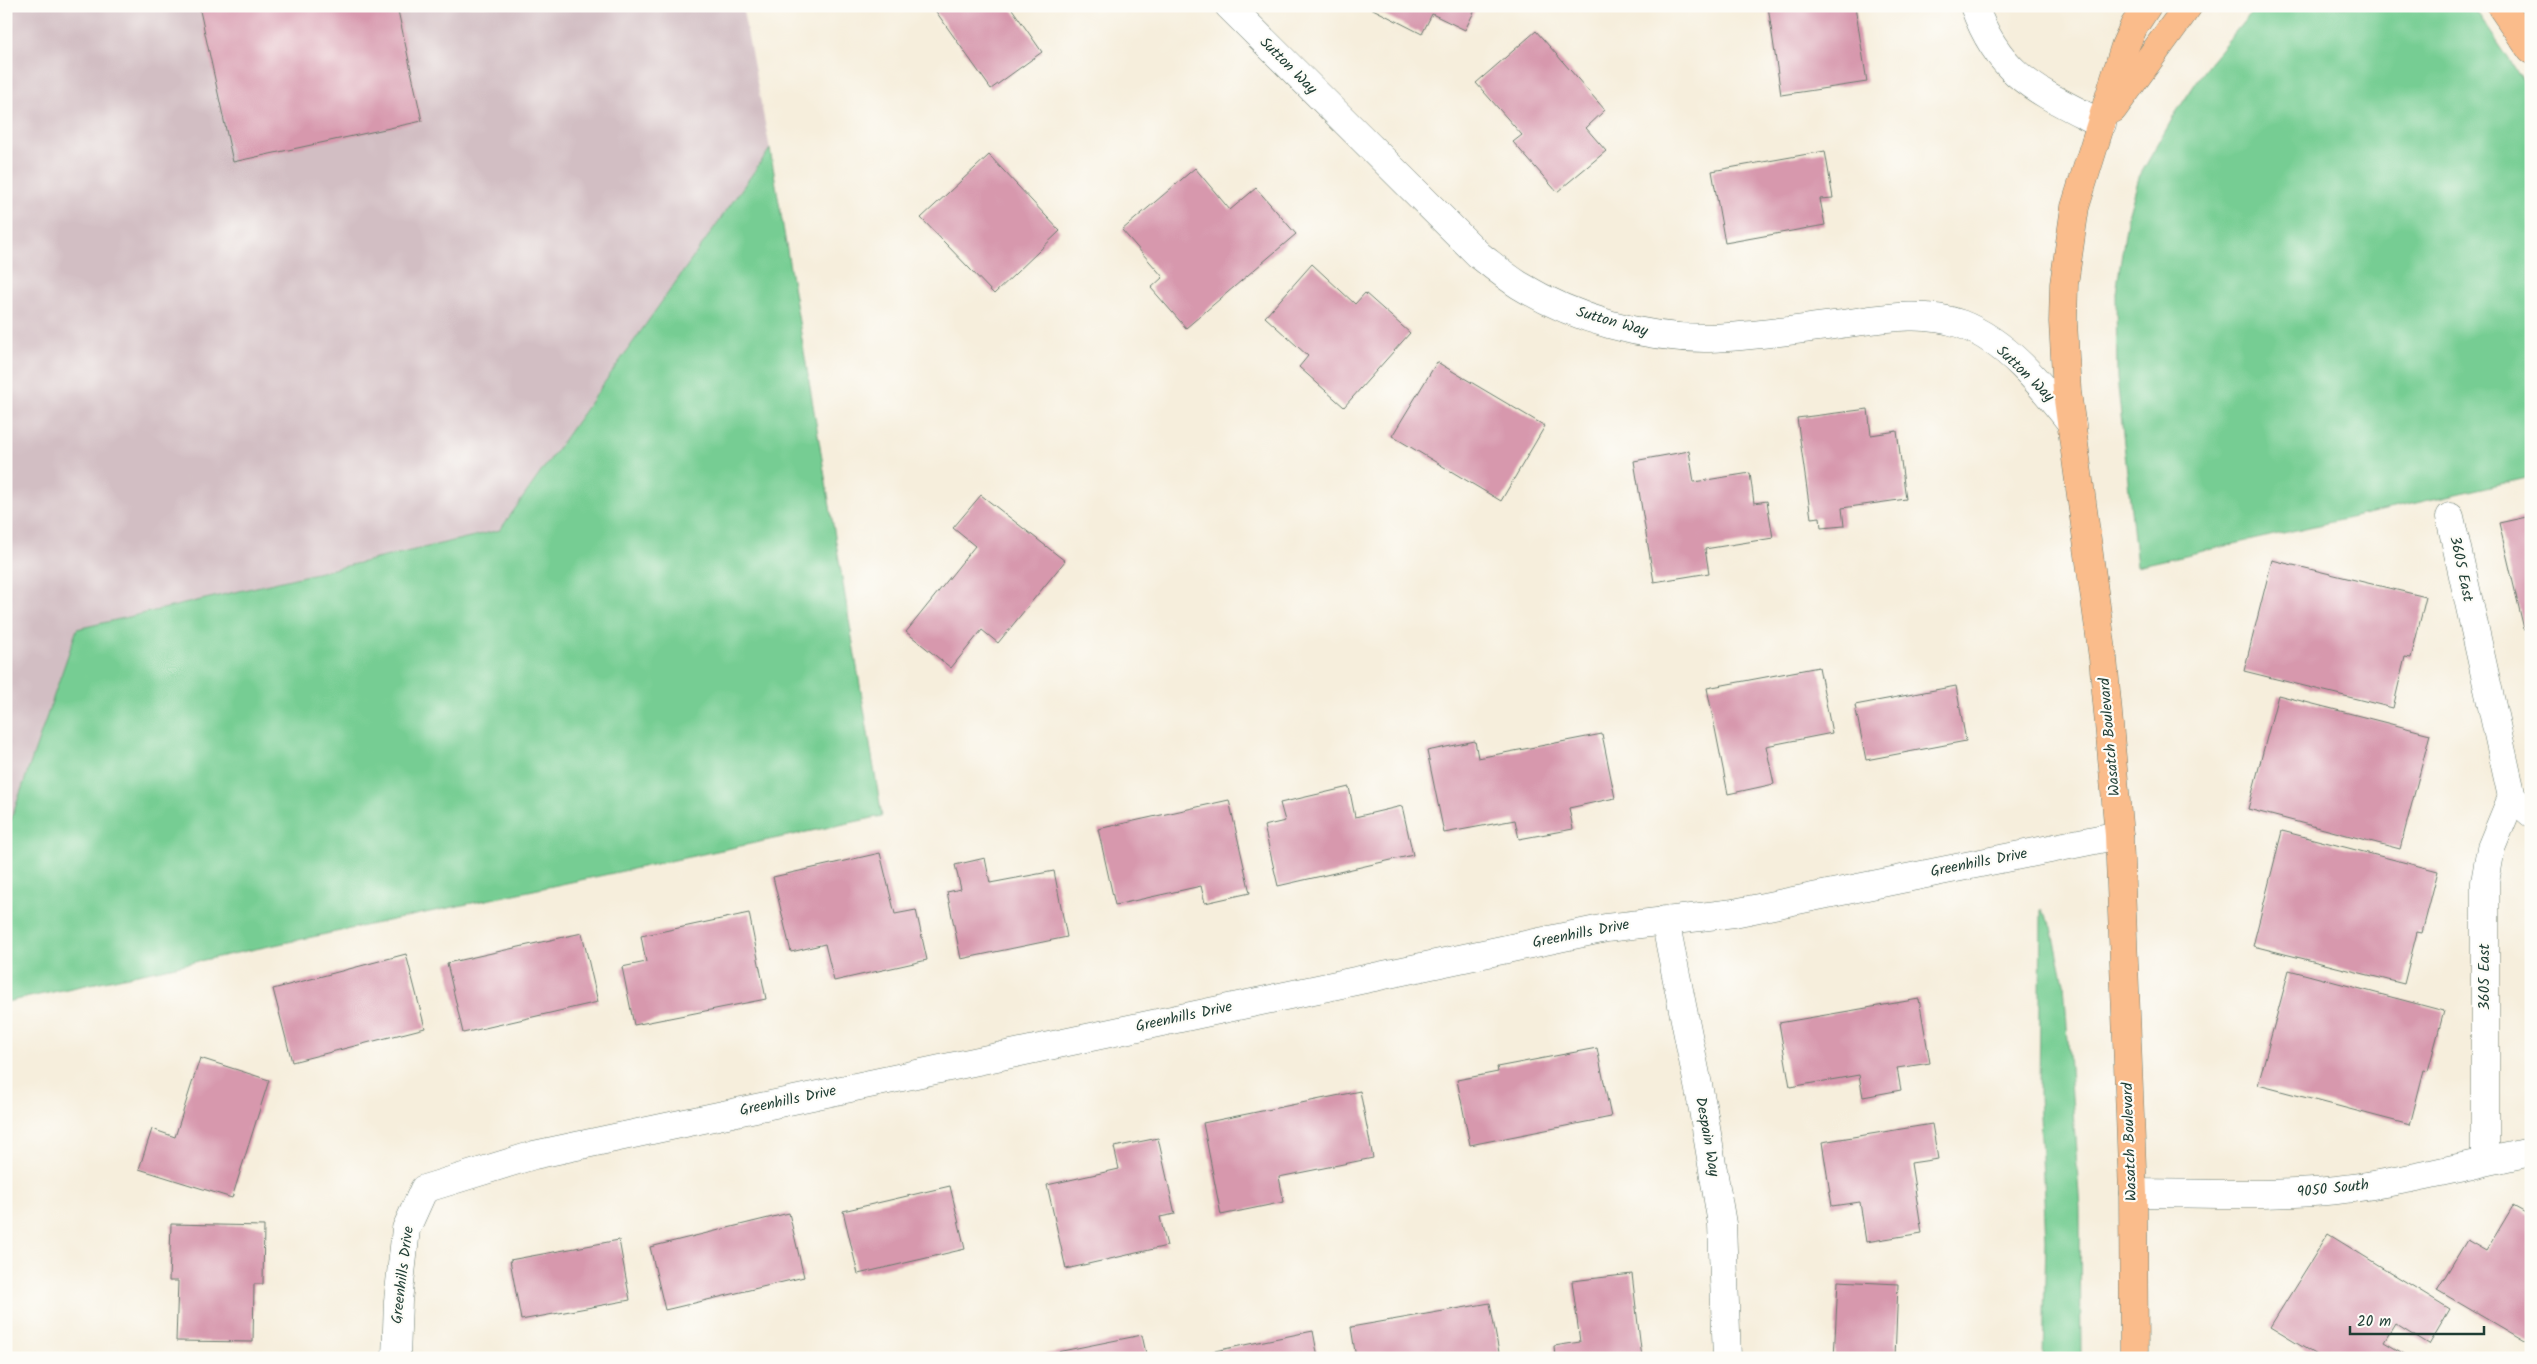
<svg xmlns="http://www.w3.org/2000/svg" width="2537" height="1364" viewBox="0 0 2537 1364" font-family="Kalam,sans-serif">
  <style>
    .industrial { fill: #d2bec3 }
    .green { fill: #76cd93; stroke: #4a8564 }
    .building { fill: #d798ad }
    .lines { fill: none; stroke-linecap: round; stroke-linejoin: round }
    .minor-casing { stroke: #6a7b6f; stroke-width: 29 }
    .major-casing { stroke: #6a7b6f; stroke-width: 29 }
    .minor { stroke: #fff; stroke-width: 28 }
    .major { stroke: #fabc8b; stroke-width: 28 }
    .labels { text-anchor: middle; dominant-baseline: central; stroke-width: 4.5; stroke-linejoin: round; paint-order: stroke }
    .street-label { font-size: 15px; fill: #1f3d34; stroke: #fdfcf7 }
  </style>
  <rect width="100%" height="100%" fill="#fdfcf7"/>
  <filter id="ink" filterUnits="userSpaceOnUse"><feTurbulence type="fractalNoise" baseFrequency=".02" numOctaves="2"/><feDisplacementMap in="SourceGraphic" scale="10" xChannelSelector="R" yChannelSelector="G"/><feConvolveMatrix kernelMatrix="1 2 1 2 8 2 1 2 1" color-interpolation-filters="sRGB"/></filter>
  <filter id="wash" filterUnits="userSpaceOnUse"><feTurbulence type="fractalNoise" baseFrequency=".0096" numOctaves="4" result="noise"/><feDisplacementMap in="SourceGraphic" scale="20" xChannelSelector="R" yChannelSelector="G"/><feGaussianBlur stdDeviation="1.12" result="paint"/><feColorMatrix in="noise" values="0 0 0 0 0 0 0 0 0 0 0 0 0 0 0 0 0 1.4 0 .05"/><feComposite in="paint" operator="in"/></filter>
  <g filter="url(#wash)">
    <rect width="100%" height="100%" fill="#f6eedc"/>
    <!-- industrial -->
    <polygon class="industrial" points="6,6 742,6 770,149 500,530 77,629 6,834"/>
    <!-- green -->
    <g class="green">
      <polygon points="2257,6 2473,6 2531,92 2531,477 2137,566 2117,378 2116,293 2127,220 2139,177 2175,114 2209,63"/>
      <polygon points="770,149 882,816 6,1002 6,834 77,629 500,530"/>
      <polygon points="2041,909 2052,927 2064,983 2080,1209 2081,1358 2043,1358 2046,1240 2039,1095"/>
    </g>
    <g id="blocks">
      <!-- building -->
      <g class="building">
        <polygon points="199,6 397,6 422,121 233,162"/>
        <polygon points="932,6 1010,6 1042,52 991,89"/>
        <polygon points="1367,6 1477,6 1465,30 1432,14 1422,34"/>
        <polygon points="1768,6 1855,6 1867,82 1781,95"/>
        <polygon points="1536,31 1605,110 1586,128 1606,151 1557,192 1513,142 1522,135 1476,83"/>
        <polygon points="1825,151 1833,198 1820,199 1825,225 1725,243 1712,171"/>
        <polygon points="989,155 1060,231 994,294 921,218"/>
        <polygon points="1195,168 1230,210 1256,188 1296,234 1186,328 1151,288 1163,277 1122,230"/>
        <polygon points="1312,264 1355,304 1365,293 1410,333 1344,407 1299,367 1308,356 1265,317"/>
        <polygon points="1437,362 1545,426 1501,501 1392,436"/>
        <polygon points="1868,409 1871,435 1897,431 1906,499 1842,508 1844,526 1821,528 1820,517 1811,518 1797,418"/>
        <polygon points="1689,451 1694,482 1750,473 1754,503 1767,501 1773,538 1705,549 1709,573 1654,582 1634,461"/>
        <polygon points="981,495 1065,561 998,643 982,630 951,668 906,632 975,546 953,528"/>
        <polygon points="2531,516 2531,627 2524,629 2499,523"/>
        <polygon points="2272,560 2426,597 2411,658 2405,657 2393,708 2244,671"/>
        <polygon points="1819,667 1832,733 1766,746 1774,784 1728,794 1707,688"/>
        <polygon points="1956,686 1966,741 1866,760 1855,705"/>
        <polygon points="2278,695 2430,734 2400,849 2248,809"/>
        <polygon points="1602,734 1615,798 1569,808 1573,829 1519,839 1515,820 1444,833 1427,751 1475,741 1478,758"/>
        <polygon points="1349,787 1355,817 1402,806 1413,855 1278,886 1264,826 1285,821 1280,803"/>
        <polygon points="1229,800 1250,893 1205,903 1201,886 1115,905 1098,829"/>
        <polygon points="2282,831 2438,871 2422,933 2417,932 2404,984 2253,946"/>
        <polygon points="880,853 895,914 916,910 927,960 834,981 825,944 791,952 773,877"/>
        <polygon points="985,858 990,883 1054,871 1067,937 961,959 947,892 961,889 955,865"/>
        <polygon points="749,913 766,999 634,1025 622,967 646,962 641,936"/>
        <polygon points="582,933 598,1002 463,1033 447,963"/>
        <polygon points="406,954 425,1028 292,1062 273,989"/>
        <polygon points="2289,970 2444,1011 2428,1071 2424,1070 2410,1125 2258,1085"/>
        <polygon points="1919,999 1930,1063 1897,1068 1901,1090 1863,1097 1859,1075 1790,1087 1779,1023"/>
        <polygon points="1597,1048 1611,1117 1470,1145 1457,1080 1498,1072 1497,1067"/>
        <polygon points="200,1058 269,1080 232,1198 139,1169 152,1129 175,1137"/>
        <polygon points="1360,1091 1373,1158 1279,1177 1284,1202 1221,1215 1203,1123"/>
        <polygon points="1932,1124 1938,1159 1911,1163 1922,1233 1866,1242 1860,1202 1832,1206 1822,1142"/>
        <polygon points="1158,1138 1175,1214 1160,1217 1167,1246 1066,1269 1047,1185 1119,1169 1114,1147"/>
        <polygon points="950,1186 965,1249 858,1274 843,1211"/>
        <polygon points="2513,1206 2531,1216 2531,1345 2437,1290 2467,1240 2486,1251"/>
        <polygon points="789,1213 804,1277 665,1310 650,1247"/>
        <polygon points="171,1224 264,1226 263,1284 254,1284 253,1342 176,1341 178,1281 169,1281"/>
        <polygon points="2328,1234 2450,1309 2429,1345 2395,1324 2384,1342 2411,1358 2321,1358 2270,1327"/>
        <polygon points="619,1240 630,1300 521,1320 510,1260"/>
        <polygon points="1632,1274 1642,1358 1555,1358 1554,1346 1580,1342 1572,1281"/>
        <polygon points="1838,1281 1898,1284 1895,1358 1834,1358"/>
        <polygon points="1490,1303 1500,1358 1356,1358 1351,1327"/>
        <polygon points="1313,1331 1318,1358 1185,1358 1185,1357"/>
        <polygon points="1142,1335 1147,1358 1032,1358 1032,1357"/>
      </g>
    </g>
  </g>
  <g filter="url(#ink)">
    <use href="#blocks" fill-opacity="0" stroke="#6a7b6f" stroke-width="1"/>
    <g class="lines">
      <defs>
        <g id="minor">
          <path d="M 1229,6 L 1479,255 C 1492,265 1505,276 1519,285 C 1575,319 1644,339 1709,338 C 1751,337 1793,330 1834,325 C 1875,320 1920,309 1961,324 C 2008,342 2042,386 2072,424"/>
          <path d="M 1974,6 C 2000,78 2039,91 2102,124"/>
          <polyline points="2450,517 2512,797 2531,813"/>
          <polyline points="1665,920 1703,1110 1722,1224 1727,1358"/>
          <polyline points="2485,1161 2485,882 2491,848 2512,797"/>
          <path d="M 2133,1193 C 2201,1193 2269,1197 2337,1190 C 2402,1183 2467,1165 2531,1152"/>
          <polyline points="396,1358 398,1301 406,1229 424,1189 534,1155 1606,928 1734,913 2119,835"/>
        </g>
        <g id="major">
          <polyline points="2501,6 2531,50"/>
          <polyline points="2113,109 2188,6"/>
          <polyline points="2134,1358 2133,1193 2119,835 2103,658 2067,392 2063,322 2064,284 2075,207 2125,46 2134,26 2147,6"/>
        </g>
      </defs>
      <!-- minor casing -->
      <use href="#minor" class="minor-casing"/>
      <!-- major casing -->
      <use href="#major" class="major-casing"/>
      <!-- minor -->
      <use href="#minor" class="minor"/>
      <!-- major -->
      <use href="#major" class="major"/>
    </g>
  </g>
  <g class="labels">
    <!-- street labels -->
    <g class="street-label">
      <text transform="translate(1288 66) rotate(45)">Sutton Way</text>
      <text transform="translate(1612 322) rotate(16)">Sutton Way</text>
      <text transform="translate(2025 374) rotate(44)">Sutton Way</text>
      <text transform="translate(2461 569) rotate(78)">3605 East</text>
      <text transform="translate(2110 737) rotate(-95)">Wasatch Boulevard</text>
      <text transform="translate(1979 863) rotate(-11)">Greenhills Drive</text>
      <text transform="translate(1581 934) rotate(-11)">Greenhills Drive</text>
      <text transform="translate(2485 977) rotate(-90)">3605 East</text>
      <text transform="translate(1184 1017) rotate(-12)">Greenhills Drive</text>
      <text transform="translate(788 1101) rotate(-12)">Greenhills Drive</text>
      <text transform="translate(1707 1137) rotate(80)">Despain Way</text>
      <text transform="translate(2130 1142) rotate(-92)">Wasatch Boulevard</text>
      <text transform="translate(2333 1189) rotate(-6)">9050 South</text>
      <text transform="translate(403 1275) rotate(-83)">Greenhills Drive</text>
    </g>
  </g>
  <!-- margin -->
  <rect width="2537" height="1364" fill="none" stroke="#fdfcf7" stroke-width="25"/>
  <!-- scale -->
  <path d="M2350 1326v8h134v-8" fill="none" stroke="#1f3d34" stroke-width="2.5"/>
  <text x="2357" y="1326" font-size="15" fill="#1f3d34" stroke="#fdfcf7" stroke-width="4" paint-order="stroke">20 m</text>
</svg>
